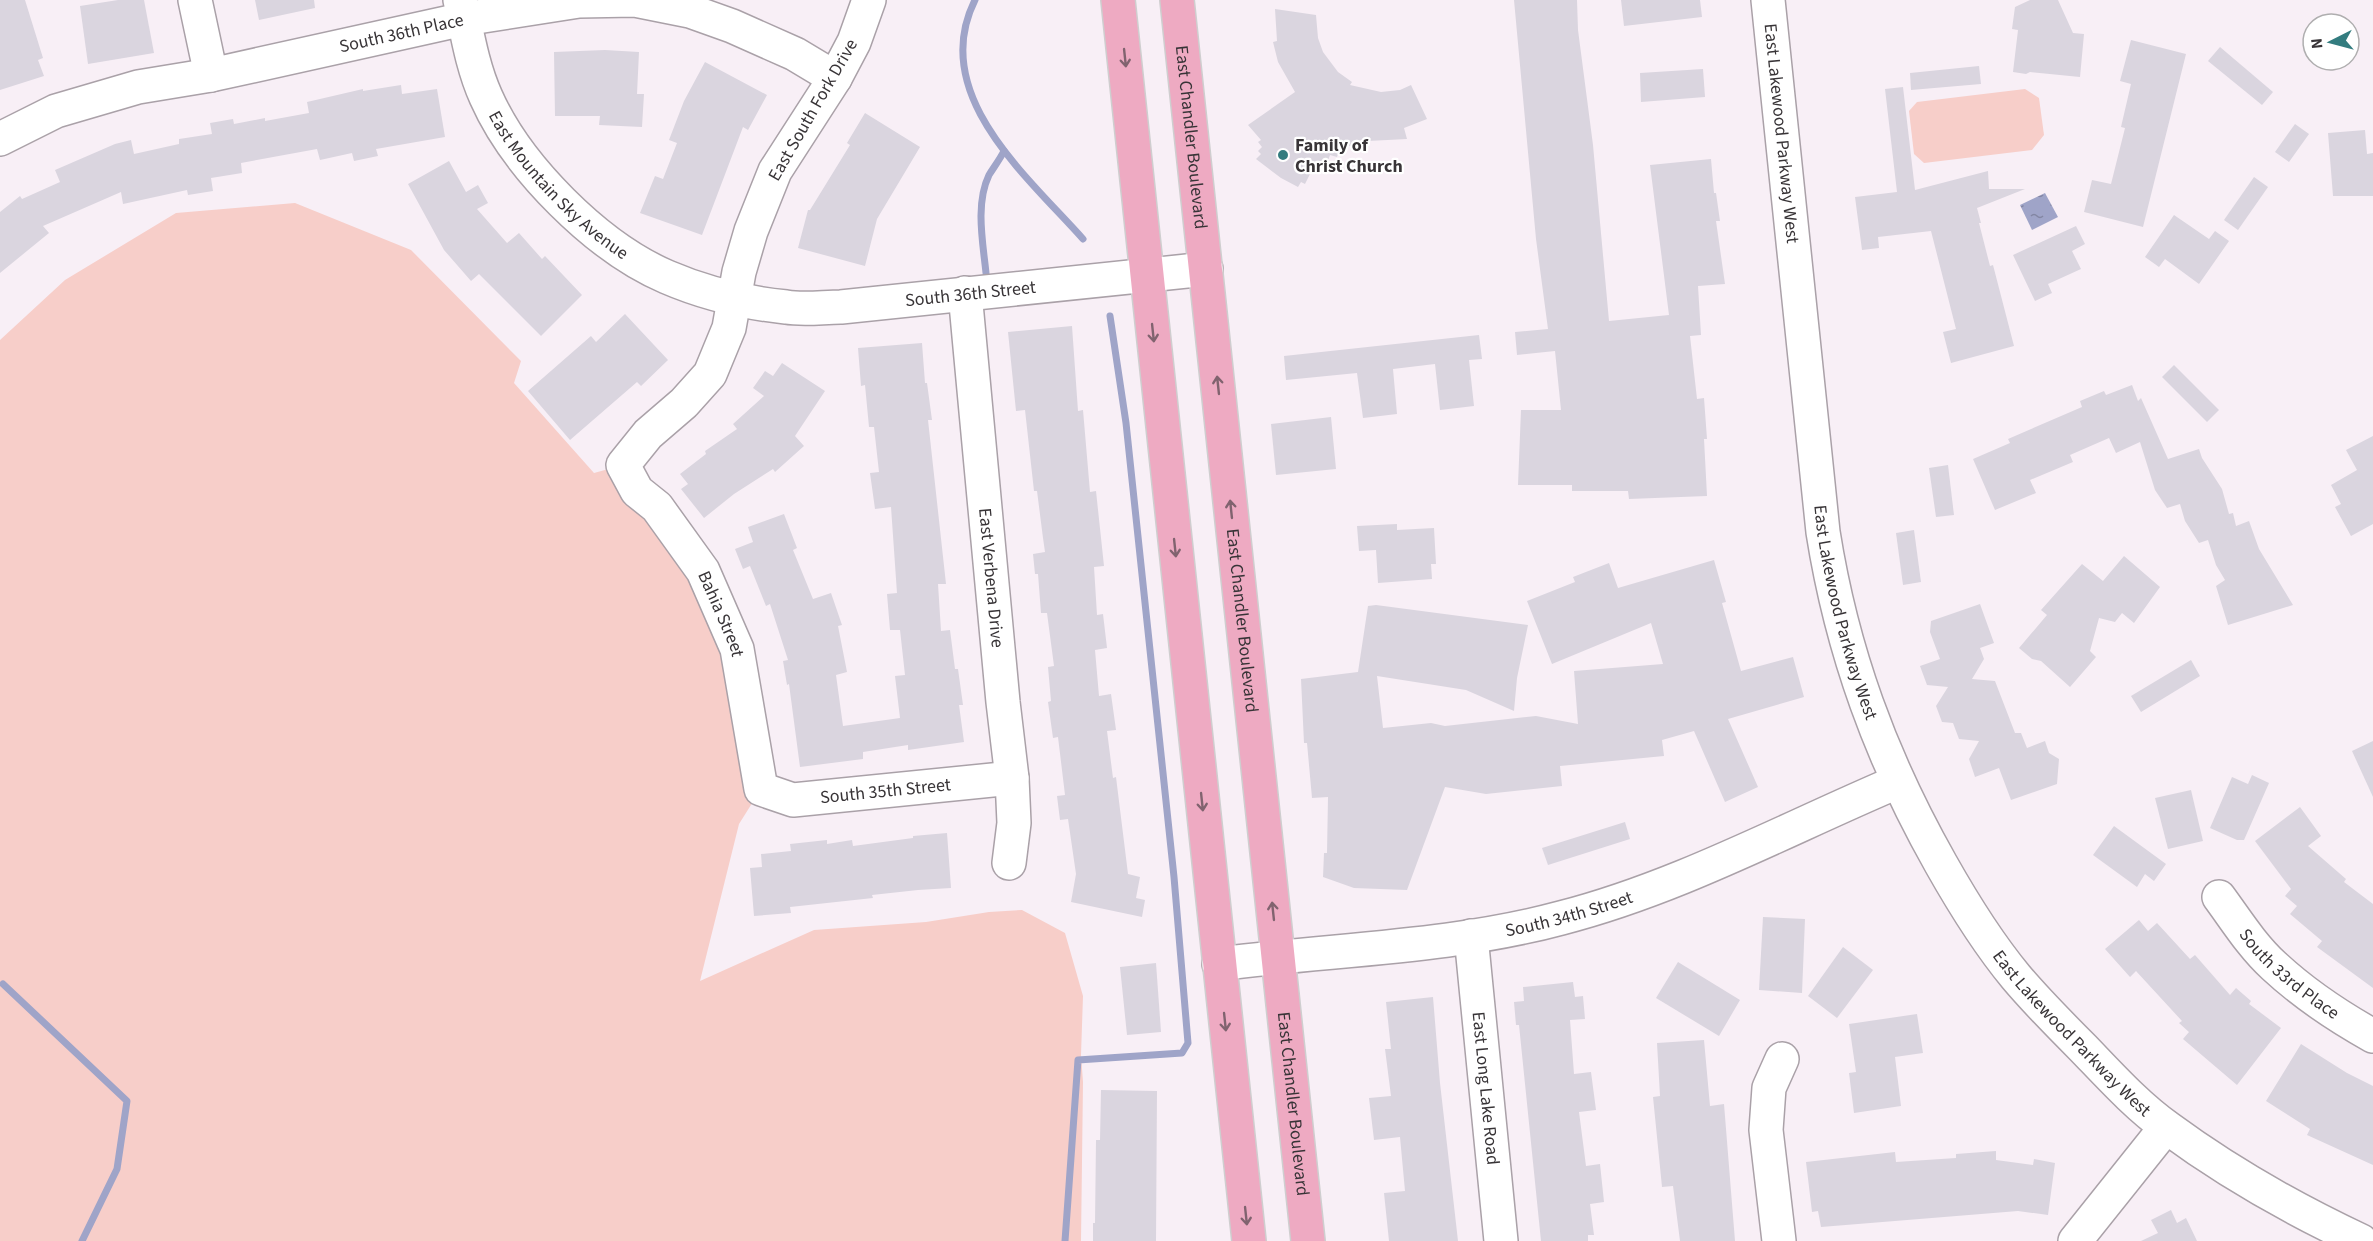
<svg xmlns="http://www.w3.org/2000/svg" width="2373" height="1241" viewBox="0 0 2373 1241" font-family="'Source Sans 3',sans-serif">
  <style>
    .grass { fill: #f7cec9 }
    .water { fill: url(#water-ripples) }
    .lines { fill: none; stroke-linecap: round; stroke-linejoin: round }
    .stream { stroke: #9fa4c8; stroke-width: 7 }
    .building { fill: #dad5df }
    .minor-casing { stroke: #aaa1a8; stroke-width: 36 }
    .major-casing { stroke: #cfcecf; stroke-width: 36 }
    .minor { stroke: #fff; stroke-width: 33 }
    .major { stroke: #eeaac2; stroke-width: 33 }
    .oneway { stroke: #81636f }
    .poi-dot { fill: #337c7f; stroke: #fff; stroke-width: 2 }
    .labels { text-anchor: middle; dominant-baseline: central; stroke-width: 4.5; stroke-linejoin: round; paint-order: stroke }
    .street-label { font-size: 18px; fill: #383437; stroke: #fff }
    .poi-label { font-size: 18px; font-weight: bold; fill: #383437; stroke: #fff; text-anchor: start }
  </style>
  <defs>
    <pattern id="water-ripples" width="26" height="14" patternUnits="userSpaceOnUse" patternTransform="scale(1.5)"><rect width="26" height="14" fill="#9fa4c8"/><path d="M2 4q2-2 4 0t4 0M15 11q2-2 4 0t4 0" fill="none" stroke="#8386a3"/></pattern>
  </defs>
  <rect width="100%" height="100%" fill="#f8eff6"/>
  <!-- grass -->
  <g class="grass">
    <polygon points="2025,89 2039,98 2044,135 2032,150 1924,163 1914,154 1909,111 1917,102"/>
    <polygon points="295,203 411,250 521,361 514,383 594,473 623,465 703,571 761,789 739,824 700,981 814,930 926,922 989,912 1022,910 1065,933 1083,996 1081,1055 1083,1082 1081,1241 0,1241 0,340 65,280 176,213"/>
  </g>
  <!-- water -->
  <polygon class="water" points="2045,193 2058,217 2032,230 2020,205"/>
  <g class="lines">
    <!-- stream -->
    <g class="stream">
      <path d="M 975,0 C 928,94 1027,176 1083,239"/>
      <path d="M 986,273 C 983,243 975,204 989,175 C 994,167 1000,159 1004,151"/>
      <polyline points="3,984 127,1101 117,1169 82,1241"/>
      <polyline points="1065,1241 1078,1060 1182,1053 1188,1043 1174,877 1126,423 1110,316"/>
    </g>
  </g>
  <!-- building -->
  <g class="building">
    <polygon points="0,0 25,0 43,58 38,60 44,76 0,90"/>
    <polygon points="118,0 144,0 154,53 88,64 80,6"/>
    <polygon points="255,0 314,0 315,8 259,20"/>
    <polygon points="1514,0 1577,0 1578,30 1593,145 1609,321 1669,315 1650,165 1711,159 1714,193 1716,193 1720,221 1716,221 1725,284 1698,286 1701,335 1690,336 1697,399 1704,398 1707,439 1704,439 1707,496 1629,499 1628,491 1572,491 1572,485 1518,485 1521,410 1561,410 1555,351 1517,355 1515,332 1548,329 1536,239"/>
    <polygon points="1621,0 1700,0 1702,17 1624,26"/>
    <polygon points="2030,0 2058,0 2073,33 2084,34 2080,77 2030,72 2026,74 2013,72 2018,30 2012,29 2015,7"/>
    <polygon points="1275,9 1316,15 1318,38 1323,52 1338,72 1352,82 1350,85 1381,92 1400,90 1411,85 1427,119 1404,128 1407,139 1368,141 1368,150 1341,144 1337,157 1330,155 1326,166 1316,162 1305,184 1301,182 1298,187 1281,178 1256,159 1261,154 1258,151 1262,147 1258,142 1261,140 1248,125 1295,92 1278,62 1273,42 1277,41"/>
    <polygon points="2131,40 2186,54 2143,227 2084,212 2092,180 2111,184 2125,128 2121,127 2131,84 2120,81"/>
    <polygon points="2220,47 2273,92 2262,105 2208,61"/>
    <polygon points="605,50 639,52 637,94 644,94 642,127 599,125 600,116 555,116 554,52"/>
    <polygon points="705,62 767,95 748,130 743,127 702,235 640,213 655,176 663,179 677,143 669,140 684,101"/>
    <polygon points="1979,66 1981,84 1911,90 1910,73"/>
    <polygon points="1703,69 1705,97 1641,102 1640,73"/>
    <polygon points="401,85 402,94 437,89 445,137 376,149 378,156 354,161 352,153 320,160 317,149 241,163 242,173 211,178 213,191 188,195 187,190 123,204 121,192 43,226 49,233 0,273 0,212 20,196 22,199 60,182 55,170 115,144 131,140 134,154 179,144 179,139 212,134 210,123 233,119 234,124 265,118 265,121 309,113 307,102 363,89 363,91"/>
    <polygon points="1903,87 1915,190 1988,171 1989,189 2025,189 1977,208 1981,223 1979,223 1990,266 1993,265 2014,346 1951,363 1943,332 1956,329 1931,231 1878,237 1879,248 1862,250 1855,197 1897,192 1885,89"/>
    <polygon points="865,113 920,147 877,219 865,266 798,248 808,210 810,210 850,145 847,143"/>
    <polygon points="2295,124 2309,134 2289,162 2275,152"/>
    <polygon points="2365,130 2367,154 2373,153 2373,196 2333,196 2328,133"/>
    <polygon points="449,161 466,192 478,185 488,203 477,209 507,243 519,233 542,259 545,256 582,295 541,336 479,274 471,281 444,250 408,184"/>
    <polygon points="2254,177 2268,187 2238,230 2224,220"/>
    <polygon points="2174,215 2209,239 2215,231 2229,241 2199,284 2165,259 2159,267 2145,257"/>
    <polygon points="2076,226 2085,244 2072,251 2081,269 2048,284 2052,293 2035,301 2013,255"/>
    <polygon points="625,314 668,360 641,386 637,382 570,440 528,391 591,336 596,342"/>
    <polygon points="1072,326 1078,411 1083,410 1090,492 1096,491 1104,566 1094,567 1097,615 1103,614 1107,648 1095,650 1099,696 1111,694 1116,730 1107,731 1113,778 1116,777 1128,874 1140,877 1136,898 1145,900 1142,917 1071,902 1076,874 1068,819 1060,820 1057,796 1065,795 1058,737 1053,738 1048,702 1051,701 1048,667 1054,666 1047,613 1041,613 1038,574 1035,574 1033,554 1045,552 1043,538 1037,491 1034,491 1025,410 1016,411 1008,332"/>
    <polygon points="1479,335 1482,359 1469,360 1474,406 1440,410 1435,364 1393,369 1397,414 1363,418 1357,373 1286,380 1284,356"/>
    <polygon points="922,343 925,383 927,383 932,420 928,420 946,584 938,584 941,631 950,630 955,669 958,669 963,705 959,705 964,742 908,750 908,745 863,752 863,759 800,767 789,684 787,685 783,661 788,660 770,604 766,606 750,566 743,569 735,549 753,542 748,527 784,514 797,548 793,550 813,599 831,593 842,625 838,626 847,672 836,675 843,726 900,718 895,676 905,675 900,630 890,630 887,594 897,593 891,507 875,509 870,473 879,472 874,427 869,427 865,385 861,386 858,348"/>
    <polygon points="782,363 825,391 795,436 804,446 775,472 773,469 734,494 704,518 681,489 688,484 680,474 706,454 705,451 737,429 733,424 764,396 753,388 765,371 773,376"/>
    <polygon points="2174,365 2219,410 2207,422 2162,377"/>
    <polygon points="2132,385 2138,401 2141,398 2168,459 2199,449 2202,458 2222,489 2229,514 2233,513 2236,526 2249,521 2259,549 2293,605 2228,625 2216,586 2225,580 2216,565 2208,540 2199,543 2185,521 2180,504 2167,508 2155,490 2140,442 2116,453 2109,438 2070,455 2073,462 2030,480 2036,493 1995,510 1973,459 2010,443 2008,439 2082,407 2080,401 2104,391 2106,395"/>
    <polygon points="1331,417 1336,469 1276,475 1271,424"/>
    <polygon points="2373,436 2373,524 2351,536 2335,507 2341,504 2331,485 2357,470 2346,450"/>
    <polygon points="1948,465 1954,515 1936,517 1929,468"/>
    <polygon points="1397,524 1397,530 1434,528 1436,564 1431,564 1432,579 1378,583 1376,550 1359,551 1357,526"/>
    <polygon points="1914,530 1921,582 1903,585 1896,533"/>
    <polygon points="2124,556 2160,587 2134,623 2122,613 2115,622 2099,618 2090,651 2096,657 2070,687 2041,661 2032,659 2019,648 2047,615 2041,610 2082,564 2103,581"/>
    <polygon points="1714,560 1726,602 1722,603 1741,671 1793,657 1804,697 1728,719 1758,787 1725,802 1694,731 1662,740 1664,756 1560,766 1562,786 1486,794 1445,787 1407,890 1354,888 1323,877 1324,853 1327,853 1328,797 1312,798 1307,743 1304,743 1301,679 1358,672 1368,606 1376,605 1528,625 1517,678 1514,711 1466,690 1377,676 1383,728 1431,723 1445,726 1536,716 1578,724 1574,671 1663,664 1651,623 1552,664 1527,601 1575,582 1573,577 1609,563 1618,588"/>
    <polygon points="1980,604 1994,643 1980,648 1984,659 1972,679 1995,681 2015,733 2021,733 2027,748 2045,741 2049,753 2059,759 2057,784 2011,800 1999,768 1975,777 1969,759 1979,741 1959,739 1953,723 1942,722 1936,706 1948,687 1927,685 1920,666 1940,659 1930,632 1931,621"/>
    <polygon points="2191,660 2200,676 2141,712 2131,696"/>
    <polygon points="2373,741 2373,797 2352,751"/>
    <polygon points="2252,775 2269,783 2244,840 2237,840 2210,828 2232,777 2248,784"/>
    <polygon points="2191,790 2203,841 2168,849 2155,798"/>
    <polygon points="2300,807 2321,836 2308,846 2346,879 2344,882 2373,904 2373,988 2317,947 2322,941 2290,914 2297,906 2285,896 2291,889 2255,841"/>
    <polygon points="1625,822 1630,839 1548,865 1542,848"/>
    <polygon points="2114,826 2166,864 2154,881 2145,874 2137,887 2093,855"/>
    <polygon points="947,833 951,888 918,890 872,895 873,898 790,907 791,913 754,916 750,868 762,867 761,854 791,851 790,844 827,840 827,844 852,840 853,846 913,838 913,836"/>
    <polygon points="1763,917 1805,919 1802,993 1759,990"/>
    <polygon points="2139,920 2148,931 2157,923 2190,959 2195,955 2230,995 2236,988 2251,1001 2249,1004 2281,1028 2237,1085 2183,1039 2189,1032 2179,1023 2182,1021 2136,971 2130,977 2105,949"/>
    <polygon points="1843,947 1873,970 1837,1018 1808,996"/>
    <polygon points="1678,962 1740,1000 1719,1036 1656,998"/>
    <polygon points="1156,963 1161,1032 1127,1035 1120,967"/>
    <polygon points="1573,982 1575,997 1583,996 1585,1019 1570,1020 1574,1074 1591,1072 1596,1110 1579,1112 1586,1166 1600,1164 1604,1202 1590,1204 1594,1235 1588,1235 1588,1241 1541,1241 1519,1025 1516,1025 1514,1002 1524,1001 1523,987"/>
    <polygon points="1433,997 1440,1083 1458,1241 1389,1241 1384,1193 1405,1191 1400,1137 1374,1140 1369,1098 1391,1096 1385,1049 1391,1049 1386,1002"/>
    <polygon points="1917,1014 1923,1053 1895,1057 1901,1106 1854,1113 1849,1073 1856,1072 1849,1024"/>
    <polygon points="1704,1040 1710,1106 1724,1104 1735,1241 1680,1241 1673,1186 1662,1187 1653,1097 1660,1096 1657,1043"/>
    <polygon points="2301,1044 2347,1073 2373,1086 2373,1165 2307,1135 2310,1129 2266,1101"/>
    <polygon points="1101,1090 1157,1091 1156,1241 1093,1241 1093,1223 1095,1223 1096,1140 1100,1140"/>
    <polygon points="1996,1151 1996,1160 2033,1165 2034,1159 2055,1163 2048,1215 2018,1211 1821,1227 1818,1211 1812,1212 1806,1162 1895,1152 1896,1162 1956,1158 1956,1154"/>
    <polygon points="2171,1210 2177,1223 2186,1218 2197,1241 2141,1241 2158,1233 2151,1220"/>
  </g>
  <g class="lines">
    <defs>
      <g id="minor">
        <polyline points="195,0 211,75"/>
        <path id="s1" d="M 460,0 C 467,32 472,66 486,97 C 517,167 597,247 667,277 C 704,293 747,303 786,307 C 804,310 823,307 841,307 L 1206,269"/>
        <path id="s2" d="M 869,0 L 854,42 L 835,78 L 775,171 L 751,231 L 739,272 L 729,328 L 710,374 L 684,403 L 648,434 L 623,465 L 637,491 L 657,507 L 703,571 L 737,649 L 761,789 L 793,800 L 1012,778"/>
        <path id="s3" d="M 1768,0 L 1823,532 C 1842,652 1881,758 1941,864 C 1963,903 1987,942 2016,977 C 2037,1002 2060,1025 2083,1048 C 2110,1076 2137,1106 2168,1128 C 2229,1173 2293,1209 2361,1241"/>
        <path id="s4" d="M 0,139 L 56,111 L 138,87 L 211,75 L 464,19 L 579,1 L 635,0 L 690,11 L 732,26 L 795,54 L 835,78"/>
        <path id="s5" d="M 965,293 L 1003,702 L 1012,778 L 1014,823 L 1009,863"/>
        <path id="s6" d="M 2219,897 C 2236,920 2252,946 2274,966 C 2302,992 2339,1017 2373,1036"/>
        <path id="s7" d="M 1471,936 L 1501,1241"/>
        <path id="s8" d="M 1219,964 C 1333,949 1450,948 1561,918 C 1678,888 1786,829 1897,782"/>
        <polyline points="1779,1241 1766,1130 1769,1088 1782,1059"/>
        <polyline points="2075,1241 2166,1127"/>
      </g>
      <g id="major">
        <polyline points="1118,0 1249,1241"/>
        <path id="s9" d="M 1177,0 L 1308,1241"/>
      </g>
    </defs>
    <!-- minor casing -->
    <use href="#minor" class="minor-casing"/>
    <!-- major casing -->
    <use href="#major" class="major-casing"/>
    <!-- minor -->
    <use href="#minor" class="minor"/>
    <!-- major -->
    <use href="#major" class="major"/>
  </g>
  <!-- one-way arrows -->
  <defs><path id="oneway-shaft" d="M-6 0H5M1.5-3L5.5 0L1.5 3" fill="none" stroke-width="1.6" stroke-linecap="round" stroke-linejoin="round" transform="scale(1.5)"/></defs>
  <g class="oneway">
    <use href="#oneway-shaft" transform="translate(1125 58) rotate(84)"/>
    <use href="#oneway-shaft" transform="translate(1153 333) rotate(84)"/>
    <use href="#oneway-shaft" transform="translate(1218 385) rotate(-96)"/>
    <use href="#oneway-shaft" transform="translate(1231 509) rotate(-96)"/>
    <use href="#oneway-shaft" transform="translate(1175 548) rotate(84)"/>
    <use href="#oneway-shaft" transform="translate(1202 802) rotate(84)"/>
    <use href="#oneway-shaft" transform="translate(1273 911) rotate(-96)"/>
    <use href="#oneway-shaft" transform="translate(1225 1022) rotate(84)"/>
    <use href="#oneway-shaft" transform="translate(1246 1216) rotate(84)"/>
  </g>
  <!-- markers -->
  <circle class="poi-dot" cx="1283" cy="155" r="6"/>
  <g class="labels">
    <!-- street labels -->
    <g class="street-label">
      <text stroke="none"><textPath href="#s4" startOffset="417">South 36th Place</textPath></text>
      <text transform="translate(813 110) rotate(-60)">East South Fork Drive</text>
      <text stroke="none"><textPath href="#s3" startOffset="134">East Lakewood Parkway West</textPath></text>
      <text stroke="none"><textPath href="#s9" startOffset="138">East Chandler Boulevard</textPath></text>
      <text stroke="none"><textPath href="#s1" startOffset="216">East Mountain Sky Avenue</textPath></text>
      <text stroke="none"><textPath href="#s1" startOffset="669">South 36th Street</textPath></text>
      <text stroke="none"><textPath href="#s5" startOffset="286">East Verbena Drive</textPath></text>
      <text stroke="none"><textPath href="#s3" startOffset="618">East Lakewood Parkway West</textPath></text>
      <text stroke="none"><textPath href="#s2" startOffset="717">Bahia Street</textPath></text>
      <text stroke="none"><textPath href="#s9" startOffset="624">East Chandler Boulevard</textPath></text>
      <text stroke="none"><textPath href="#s2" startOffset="1024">South 35th Street</textPath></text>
      <text stroke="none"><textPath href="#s8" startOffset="354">South 34th Street</textPath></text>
      <text stroke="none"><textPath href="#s6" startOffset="105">South 33rd Place</textPath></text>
      <text stroke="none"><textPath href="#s3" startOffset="1104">East Lakewood Parkway West</textPath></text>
      <text stroke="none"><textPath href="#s7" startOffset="153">East Long Lake Road</textPath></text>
      <text stroke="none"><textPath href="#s9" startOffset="1110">East Chandler Boulevard</textPath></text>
    </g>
    <!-- poi labels -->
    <g class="poi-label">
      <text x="1295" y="145">Family of<tspan x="1295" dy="21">Christ Church</tspan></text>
    </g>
  </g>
  <!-- north arrow -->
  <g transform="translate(2331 42) rotate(264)"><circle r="28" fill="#ffffff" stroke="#afaeaf" stroke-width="1.5"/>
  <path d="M0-4.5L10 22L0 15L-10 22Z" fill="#337c7f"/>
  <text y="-9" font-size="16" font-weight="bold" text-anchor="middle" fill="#383437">N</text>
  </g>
</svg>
